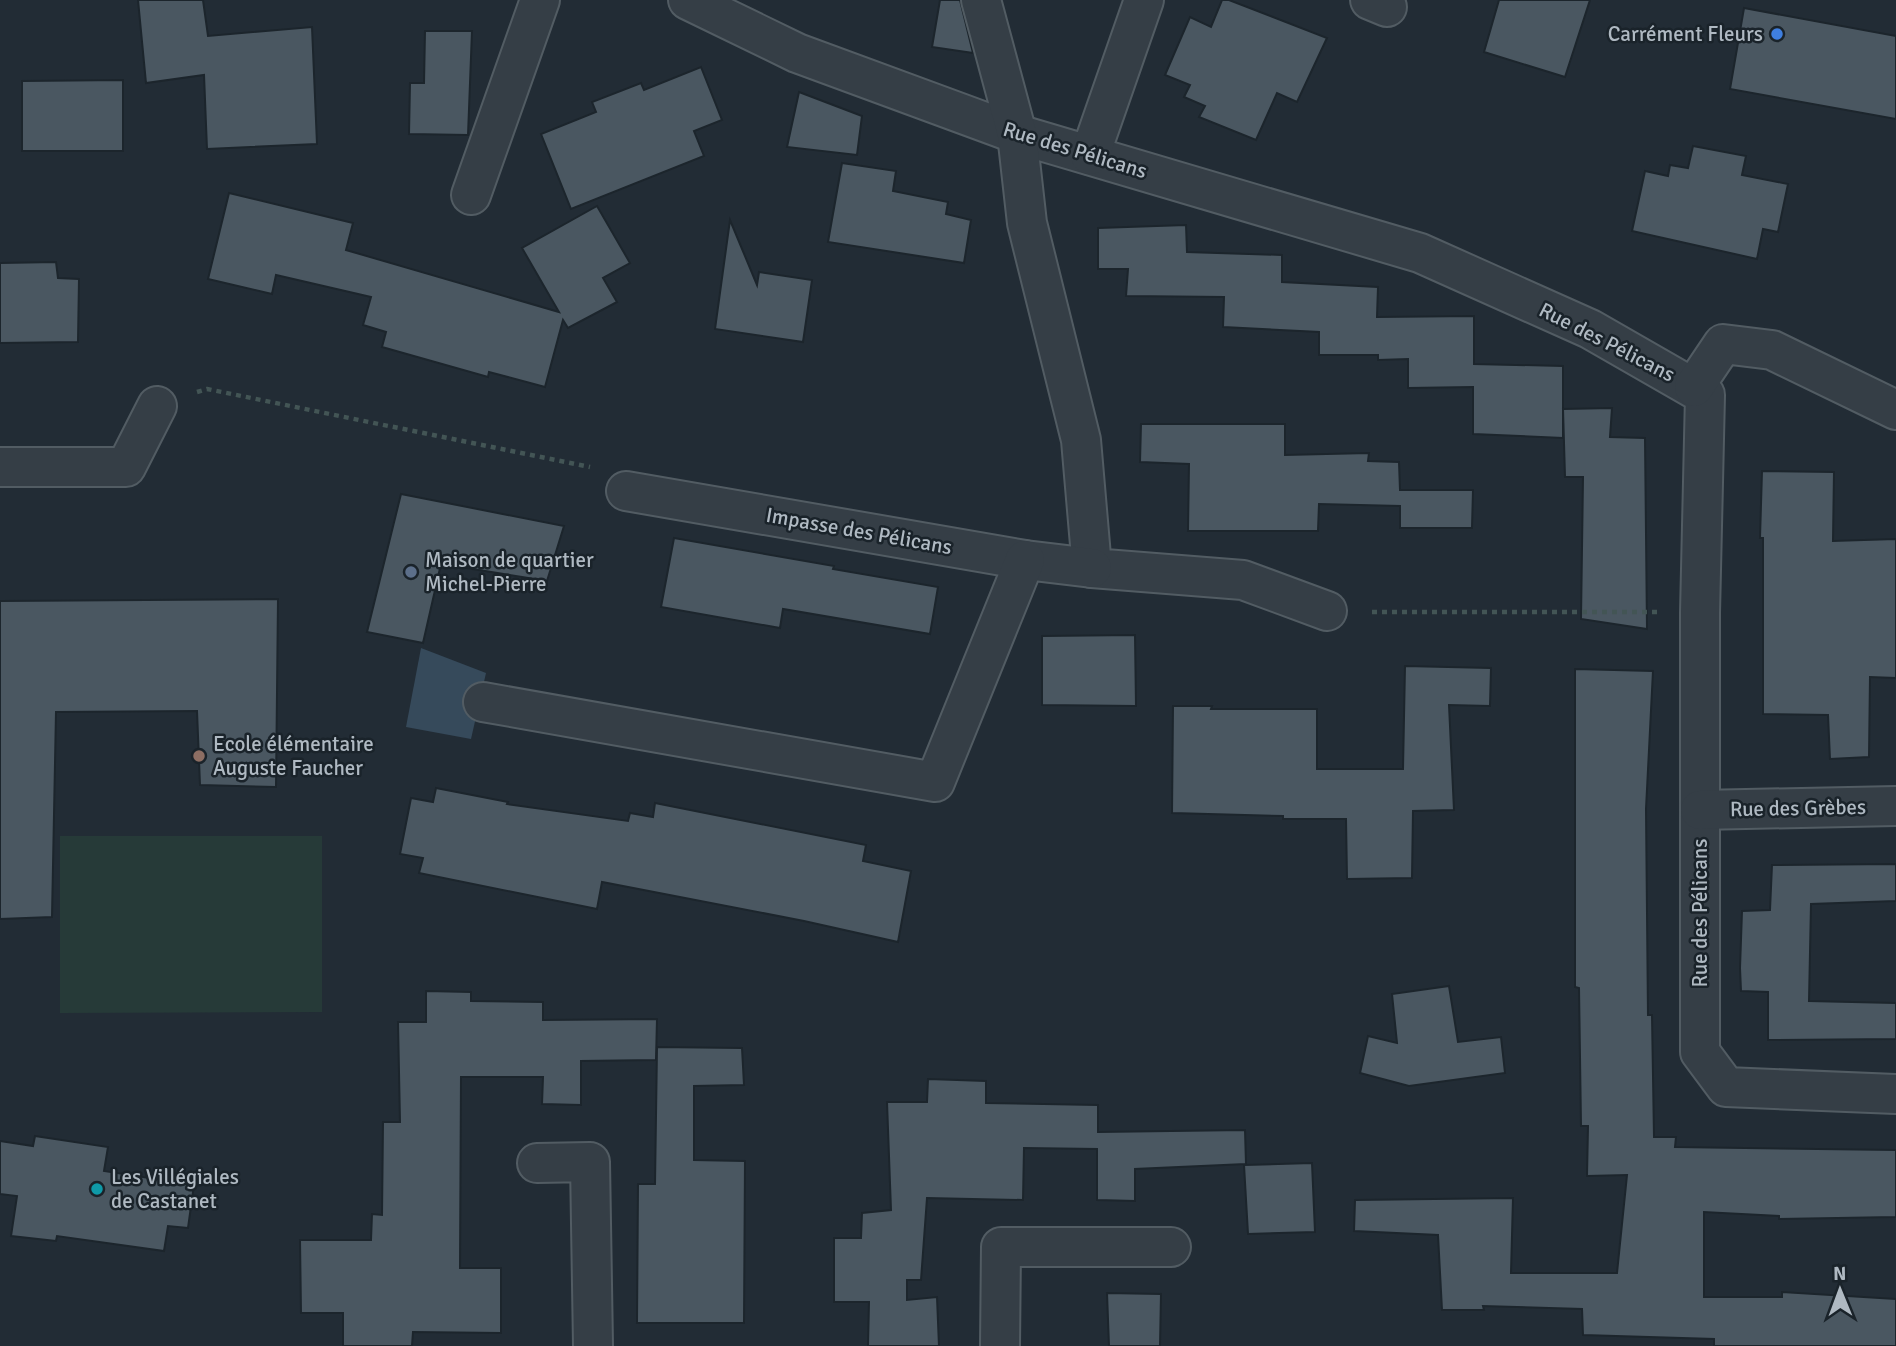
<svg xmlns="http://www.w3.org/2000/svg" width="1896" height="1346" viewBox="0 0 1896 1346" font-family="Signika,sans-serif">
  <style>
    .green { fill: #263a38 }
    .water { fill: #364a5b }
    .building { fill: #4a5761; stroke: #1c252c; stroke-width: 2 }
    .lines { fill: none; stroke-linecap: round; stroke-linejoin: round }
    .minor-casing { stroke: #525c63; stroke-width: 42 }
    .path { stroke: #435555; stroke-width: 4.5; stroke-dasharray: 5 5; stroke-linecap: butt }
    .minor { stroke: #353e46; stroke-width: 38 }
    .shop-dot { fill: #3f7fe0; stroke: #1a232a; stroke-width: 2.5 }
    .service-dot { fill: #5c6f8a; stroke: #1a232a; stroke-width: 2.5 }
    .education-dot { fill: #8d6e63; stroke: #1a232a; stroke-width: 2.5 }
    .culture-dot { fill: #0f9aa8; stroke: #1a232a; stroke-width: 2.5 }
    .labels { text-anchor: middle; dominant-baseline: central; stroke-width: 5; stroke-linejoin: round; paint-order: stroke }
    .poi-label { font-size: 21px; fill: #afb9c2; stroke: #1a232a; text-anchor: start }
    .street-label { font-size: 21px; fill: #afb9c2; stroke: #1a232a }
  </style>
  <rect width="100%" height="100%" fill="#222c35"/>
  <!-- green -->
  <polygon class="green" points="60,836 322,836 322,1012 60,1013"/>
  <!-- water -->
  <polygon class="water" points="421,648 486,673 471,739 406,727"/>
  <!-- building -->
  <g class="building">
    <polygon points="138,0 203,0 208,36 312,27 317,144 207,149 204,75 146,83"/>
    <polygon points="940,0 960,0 973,53 932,47"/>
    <polygon points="1222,0 1229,0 1327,38 1297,102 1277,93 1256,140 1199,117 1205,106 1184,97 1190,85 1165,75 1190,17 1211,27"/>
    <polygon points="1499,0 1590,0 1565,77 1484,52"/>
    <polygon points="1744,8 1896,36 1896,119 1730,89"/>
    <polygon points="425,31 472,31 468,135 409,134 410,83 424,83"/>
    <polygon points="701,67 722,120 694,131 704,156 571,209 541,134 596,112 592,102 641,83 644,90"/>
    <polygon points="123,80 123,151 22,151 22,81"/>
    <polygon points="799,92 862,116 857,155 787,147"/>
    <polygon points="1693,146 1746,156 1742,175 1788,184 1778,232 1763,229 1757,259 1632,231 1645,171 1668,176 1670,165 1688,168"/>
    <polygon points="842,163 896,171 893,191 948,202 946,214 971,220 964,263 828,242"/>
    <polygon points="229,193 353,223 346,250 559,312 522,248 597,206 630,263 603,278 617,302 568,328 563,320 545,387 489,372 488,377 382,347 386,332 363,325 371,297 276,275 272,294 208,279"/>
    <polygon points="730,220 757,285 759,272 812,280 803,342 715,329"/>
    <polygon points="1186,225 1187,252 1282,255 1282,282 1378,287 1377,317 1474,316 1474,364 1563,366 1563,438 1473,434 1473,387 1408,388 1408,359 1378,360 1378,355 1319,355 1319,332 1223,327 1224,297 1126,296 1128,269 1098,269 1098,228"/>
    <polygon points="56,262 58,278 79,279 78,342 0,343 0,263"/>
    <polygon points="1612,408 1610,437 1645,438 1647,629 1581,619 1583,477 1565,477 1563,409"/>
    <polygon points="1141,424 1285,424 1285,455 1369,453 1368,461 1399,462 1400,490 1473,490 1472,528 1400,528 1400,506 1319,504 1318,531 1188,531 1189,464 1140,462"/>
    <polygon points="1762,471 1834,472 1833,541 1896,539 1896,678 1870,677 1869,757 1830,759 1828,715 1763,714 1763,538 1760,538"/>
    <polygon points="401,494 564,526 547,581 441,564 423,643 367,632"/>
    <polygon points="674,538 834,566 833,569 938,587 930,634 783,609 780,628 661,607"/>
    <polygon points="278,599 276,787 200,785 197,711 56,712 52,917 0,919 0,601"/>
    <polygon points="1135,635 1136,706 1042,705 1042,636"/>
    <polygon points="1405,666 1491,668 1490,706 1449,705 1454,810 1413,811 1412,878 1347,879 1346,819 1283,819 1283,816 1172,813 1173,706 1212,706 1211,709 1317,709 1317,769 1403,769"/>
    <polygon points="1575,669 1653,671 1646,809 1648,1015 1652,1015 1654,1137 1676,1137 1675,1147 1896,1150 1896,1217 1779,1219 1779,1216 1704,1212 1704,1297 1782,1297 1782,1292 1896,1299 1896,1346 1714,1346 1714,1339 1583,1335 1582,1309 1483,1306 1484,1310 1442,1310 1438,1235 1354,1231 1355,1200 1513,1198 1511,1273 1617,1273 1627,1175 1587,1176 1588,1126 1581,1126 1579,988 1575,987"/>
    <polygon points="436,788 508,802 507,804 628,821 630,813 653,817 655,803 866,845 863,861 911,871 898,942 804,921 602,882 597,909 419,873 423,858 400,854 411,798 433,802"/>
    <polygon points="1896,864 1896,901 1811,904 1809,1001 1896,1003 1896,1039 1768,1040 1768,992 1741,991 1740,968 1742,911 1770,910 1772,865"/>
    <polygon points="1449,986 1458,1042 1501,1037 1505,1073 1409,1086 1360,1073 1368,1036 1397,1043 1392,994"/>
    <polygon points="426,991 471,992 471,1001 543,1002 543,1020 657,1019 656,1060 581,1061 581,1105 542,1104 543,1077 461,1077 460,1268 501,1268 501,1333 413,1332 412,1346 343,1346 343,1313 301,1313 300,1240 371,1240 372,1214 382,1215 383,1122 400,1122 398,1022 426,1022"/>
    <polygon points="657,1047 742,1048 744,1085 694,1086 694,1160 745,1161 744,1323 637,1323 638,1184 655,1184"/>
    <polygon points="928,1079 986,1081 986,1103 1098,1105 1098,1132 1245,1130 1246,1164 1135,1169 1135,1201 1097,1200 1097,1149 1024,1148 1023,1200 927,1198 921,1280 907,1280 907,1300 937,1297 939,1346 868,1346 869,1302 834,1302 834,1238 861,1238 862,1213 891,1210 887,1102 927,1102"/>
    <polygon points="35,1136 108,1147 104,1171 194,1185 188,1228 168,1226 164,1251 57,1236 56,1241 11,1236 17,1196 0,1194 0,1141 33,1146"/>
    <polygon points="1312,1163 1315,1232 1248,1234 1244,1165"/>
    <polygon points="1107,1293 1161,1294 1160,1346 1109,1346"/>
  </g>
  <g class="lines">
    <defs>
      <g id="minor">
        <polyline points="688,0 797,53 1017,134 1420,253 1590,329 1705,395 1700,613 1700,1052 1726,1087 1896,1094"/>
        <polyline points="981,0 1017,134 1027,223 1081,440 1092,568 1243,580 1327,611"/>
        <polyline points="1370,0 1387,7"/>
        <polyline points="1090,155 1144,0"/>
        <polyline points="471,195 540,0"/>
        <polyline points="1694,387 1723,344 1772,350 1896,410"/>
        <polyline points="0,467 126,467 157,406"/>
        <polyline points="626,491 1025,560 1092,568"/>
        <polyline points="483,702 935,782 1025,560"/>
        <polyline points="1700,810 1896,806"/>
        <polyline points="537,1163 590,1162 593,1346"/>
        <polyline points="1000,1346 1001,1247 1171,1247"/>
      </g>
    </defs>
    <!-- minor casing -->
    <use href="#minor" class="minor-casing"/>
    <!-- path -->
    <g class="path">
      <polyline points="197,392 207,389 590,467"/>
      <polyline points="1372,612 1657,612"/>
    </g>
    <!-- minor -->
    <use href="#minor" class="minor"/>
  </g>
  <!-- markers -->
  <circle class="shop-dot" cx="1777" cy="34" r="7"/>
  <circle class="service-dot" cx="411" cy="572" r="7"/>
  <circle class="education-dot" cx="199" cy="756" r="7"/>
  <circle class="culture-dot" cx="97" cy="1189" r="7"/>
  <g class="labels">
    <!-- poi labels -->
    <g class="poi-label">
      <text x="1763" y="34" text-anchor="end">Carrément Fleurs</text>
      <text x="425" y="560">Maison de quartier<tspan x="425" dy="24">Michel-Pierre</tspan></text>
      <text x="213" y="744">Ecole élémentaire<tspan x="213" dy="24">Auguste Faucher</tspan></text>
      <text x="111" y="1177">Les Villégiales<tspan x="111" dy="24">de Castanet</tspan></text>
    </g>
    <!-- street labels -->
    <g class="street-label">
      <text transform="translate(1075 150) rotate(17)">Rue des Pélicans</text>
      <text transform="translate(1607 342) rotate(27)">Rue des Pélicans</text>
      <text transform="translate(859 531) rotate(10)">Impasse des Pélicans</text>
      <text transform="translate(1798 808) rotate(-1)">Rue des Grèbes</text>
      <text transform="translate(1700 913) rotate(-90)">Rue des Pélicans</text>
    </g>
  </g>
  <!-- north arrow -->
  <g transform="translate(1840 1290) rotate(359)" stroke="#1a232a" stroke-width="5" paint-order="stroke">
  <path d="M0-5L12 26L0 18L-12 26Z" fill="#afb9c2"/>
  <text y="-10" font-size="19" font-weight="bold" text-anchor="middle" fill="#afb9c2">N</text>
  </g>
</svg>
